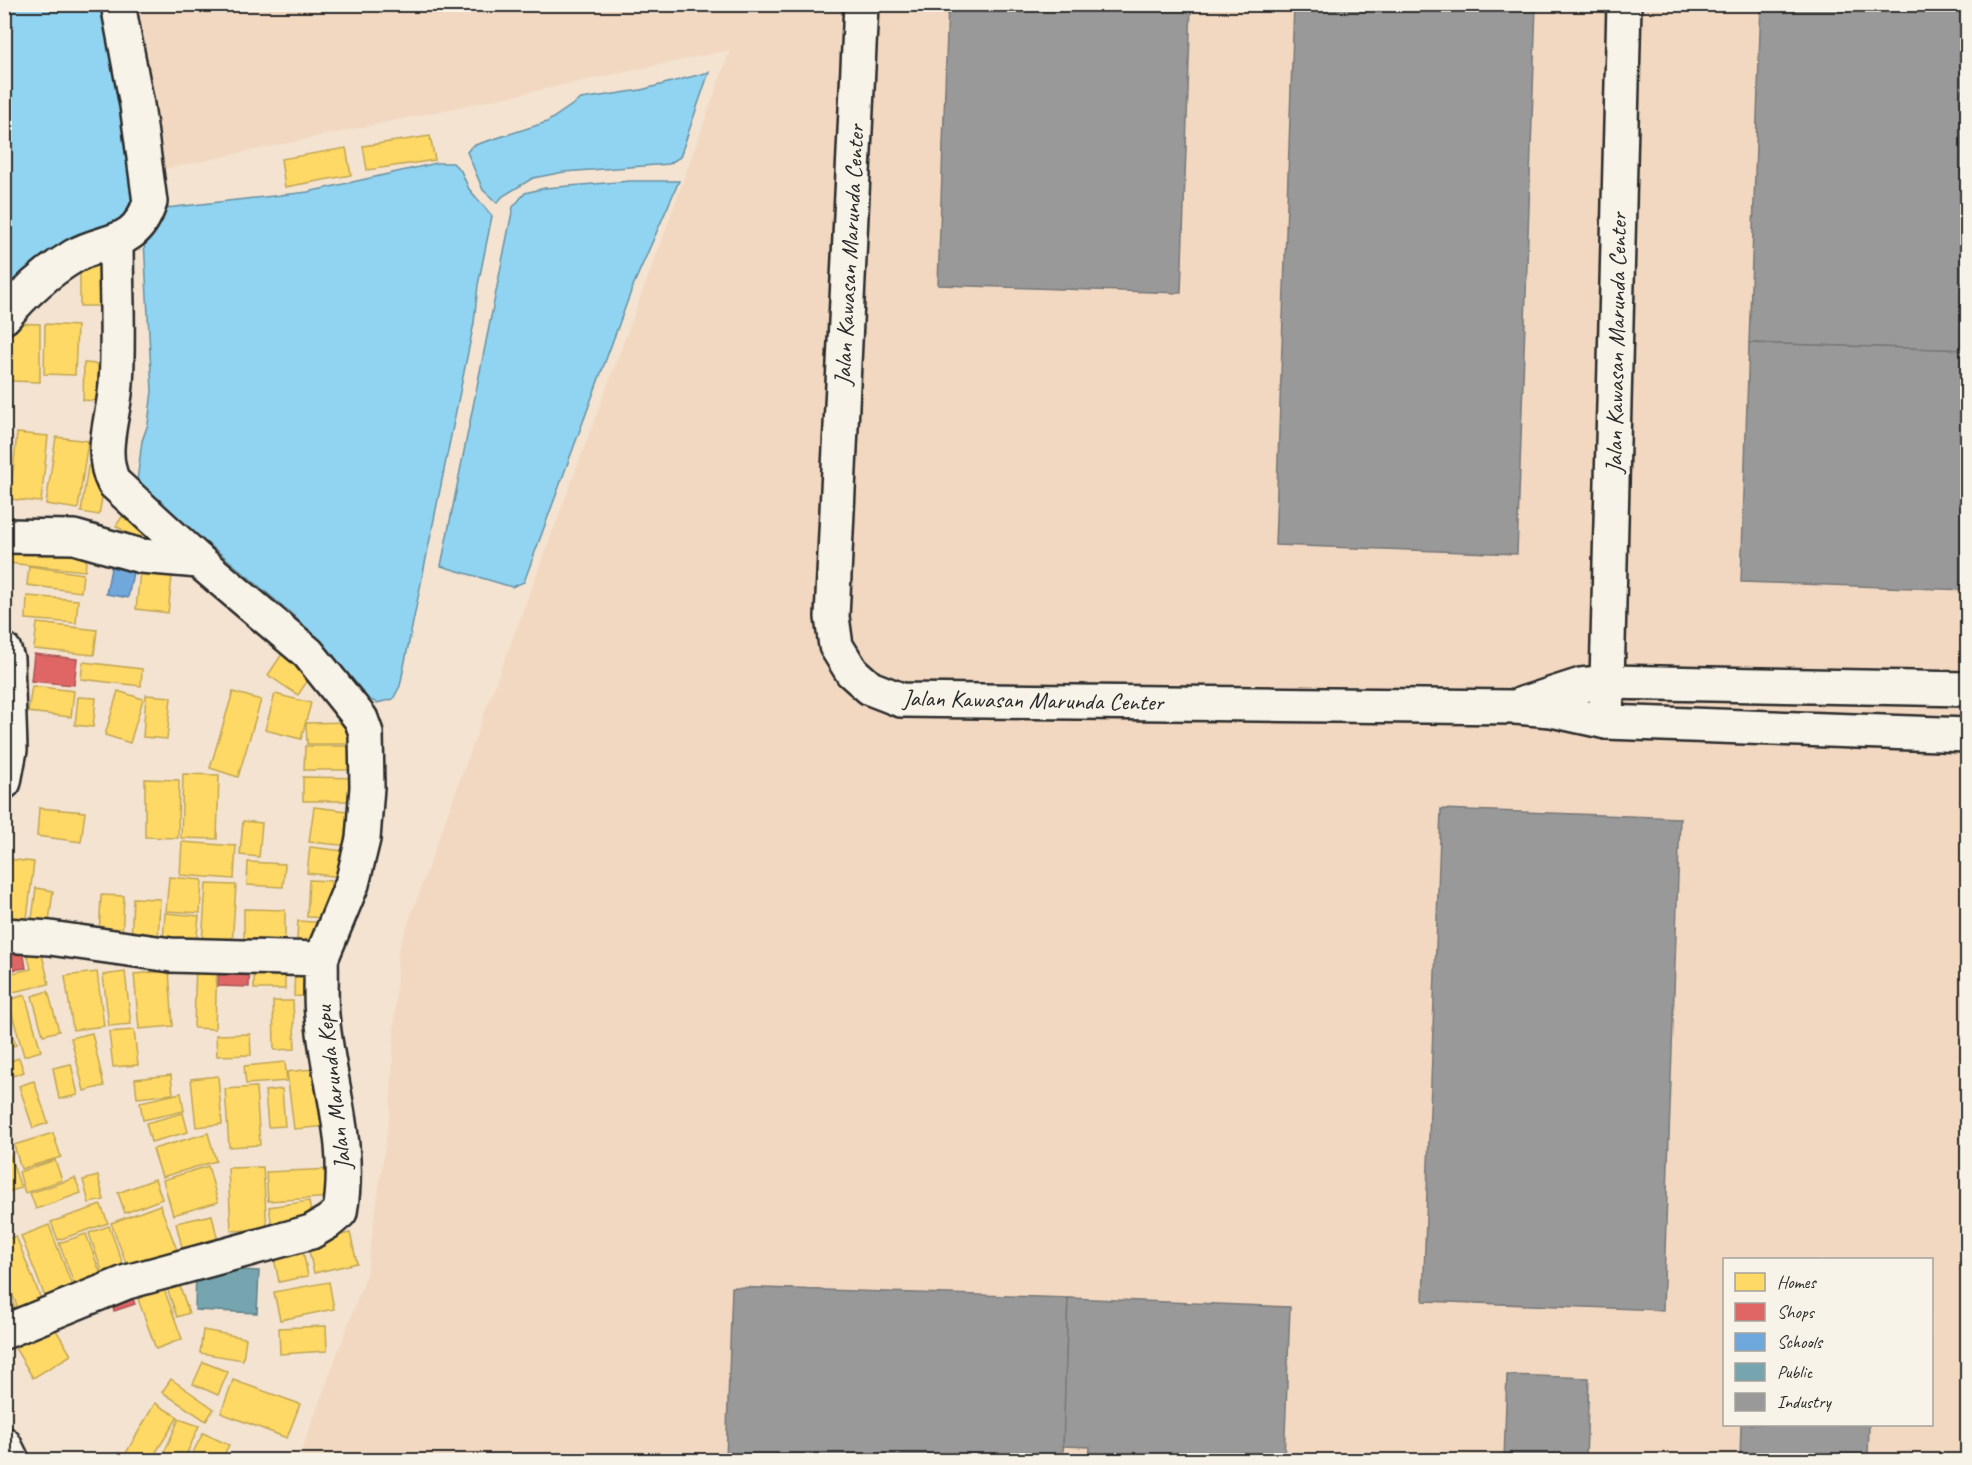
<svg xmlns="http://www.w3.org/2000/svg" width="1972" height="1465" viewBox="0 0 1972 1465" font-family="Caveat,sans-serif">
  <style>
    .built { fill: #f2d8c1; fill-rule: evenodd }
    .water { fill: #90d4f1; stroke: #6890a2; stroke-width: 1.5 }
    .homes { fill: #ffd966; stroke: #bfa554; stroke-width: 1.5 }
    .shops { fill: #e06666; stroke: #aa5454; stroke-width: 1.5 }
    .schools { fill: #6fa8dc; stroke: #5b82a7; stroke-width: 1.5 }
    .public { fill: #76a5af; stroke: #608087; stroke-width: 1.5 }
    .industry { fill: #999; stroke: #787878; stroke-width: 1.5 }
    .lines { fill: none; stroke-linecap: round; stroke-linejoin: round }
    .minor-casing { stroke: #2b2b2b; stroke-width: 38 }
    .minor { stroke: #f7f3e8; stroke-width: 33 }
    .labels { text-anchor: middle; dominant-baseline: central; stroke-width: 6; stroke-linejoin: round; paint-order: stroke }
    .street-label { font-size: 24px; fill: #2b2b2b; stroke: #f7f3e8 }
  </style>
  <rect width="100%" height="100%" fill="#f4e3d1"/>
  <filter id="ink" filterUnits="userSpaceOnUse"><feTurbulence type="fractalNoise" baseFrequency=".0167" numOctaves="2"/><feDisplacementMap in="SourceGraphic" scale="12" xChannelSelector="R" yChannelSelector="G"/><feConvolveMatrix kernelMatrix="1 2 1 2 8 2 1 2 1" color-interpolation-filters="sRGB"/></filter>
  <g filter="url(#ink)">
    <!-- built -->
    <path class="built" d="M 130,5 L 1967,5 L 1967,1460 L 298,1460 L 366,1276 L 390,1111 L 398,951 L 473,744 L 663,237 L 730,50 L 160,170 ZM 1724,1260 L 1932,1260 L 1932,1424 L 1724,1424 Z"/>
    <!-- water -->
    <g class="water">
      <polygon points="5,5 110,5 147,203 5,305"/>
      <polygon points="709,72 680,157 669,164 564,172 533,178 503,196 497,203 483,190 467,152 472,146 547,122 581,99 641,90"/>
      <polygon points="437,163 453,163 461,171 469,189 492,216 478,285 474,323 400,686 393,699 377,703 360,695 343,671 293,615 221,554 139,491 137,481 142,441 148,424 152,391 143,221 149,210 308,192"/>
      <polygon points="630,181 679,181 633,286 524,582 512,587 441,566 513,207 525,193 545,188"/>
    </g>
    <!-- homes -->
    <g class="homes">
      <polygon points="430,136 435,160 367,170 363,146"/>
      <polygon points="346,148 351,175 285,187 281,159"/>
      <rect x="80" y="256" width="32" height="50"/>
      <polygon points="11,323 40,324 40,382 10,381"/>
      <polygon points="45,324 77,326 75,375 44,374"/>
      <polygon points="84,363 112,365 111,402 83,400"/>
      <polygon points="17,433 48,436 41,502 10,499"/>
      <polygon points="56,437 88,441 78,509 46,504"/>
      <polygon points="88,466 107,469 99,515 81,512"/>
      <polygon points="127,509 154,527 143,543 116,526"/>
      <polygon points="12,536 88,545 85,571 8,563"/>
      <polygon points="141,563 173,567 168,613 136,609"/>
      <polygon points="29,566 83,574 81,592 27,585"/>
      <polygon points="27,596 78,600 76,623 26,619"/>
      <polygon points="37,623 97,630 94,655 34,649"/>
      <polygon points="284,651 314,671 298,695 268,675"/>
      <polygon points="83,662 142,669 141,686 81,679"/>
      <polygon points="32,686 74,691 71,717 28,712"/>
      <polygon points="118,691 143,699 130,743 105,735"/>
      <polygon points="233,692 261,700 238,777 210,768"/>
      <polygon points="275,694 311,703 301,739 265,730"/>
      <polygon points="146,695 171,697 167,739 143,737"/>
      <polygon points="78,697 96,698 93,727 75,725"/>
      <polygon points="349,722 349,744 307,744 306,723"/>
      <polygon points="305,746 355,746 355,770 304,770"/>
      <polygon points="183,774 219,775 217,839 181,838"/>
      <polygon points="303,777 362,778 361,801 303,801"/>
      <polygon points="145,779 179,780 178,838 145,837"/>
      <polygon points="314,807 355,812 351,846 309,842"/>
      <polygon points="39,808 85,812 81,842 37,836"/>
      <polygon points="243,821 262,823 259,857 240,855"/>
      <polygon points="182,842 236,846 234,879 180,875"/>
      <polygon points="310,847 344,851 341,877 307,873"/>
      <polygon points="7,859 34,862 26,926 4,923 4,875"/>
      <polygon points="248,862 285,864 283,887 247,885"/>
      <polygon points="169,877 202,880 200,913 166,911"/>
      <polygon points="309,880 331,881 329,918 307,917"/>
      <polygon points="206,884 236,885 232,944 202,943"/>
      <polygon points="36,888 53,891 48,929 31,927"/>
      <polygon points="101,895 124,896 122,939 99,938"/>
      <polygon points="133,898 160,899 158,942 131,941"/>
      <polygon points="244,909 285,910 285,940 244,939"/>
      <polygon points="165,913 199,916 196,944 163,941"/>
      <polygon points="298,921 329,923 328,941 297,940"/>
      <polygon points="39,942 49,984 4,994 4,975 31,969 25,945"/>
      <polygon points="196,962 217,962 215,1029 194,1028"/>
      <rect x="254" y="963" width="31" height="26"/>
      <polygon points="295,965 319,965 319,997 294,996"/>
      <polygon points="169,971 173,1026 139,1029 134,974"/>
      <polygon points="97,972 104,1026 73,1030 65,976"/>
      <polygon points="125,972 131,1024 109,1026 103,975"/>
      <polygon points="48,991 59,1031 43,1035 32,996"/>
      <polygon points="25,995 41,1051 24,1056 8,1000"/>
      <polygon points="273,1001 293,1001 295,1049 274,1050"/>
      <polygon points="4,1013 16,1045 4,1049"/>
      <polygon points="134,1030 138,1065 113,1067 109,1032"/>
      <polygon points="92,1033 104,1086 84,1091 71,1038"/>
      <polygon points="250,1034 251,1055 217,1056 216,1035"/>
      <polygon points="19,1058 24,1072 4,1079 4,1063"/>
      <polygon points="285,1062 287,1081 246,1084 244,1066"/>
      <polygon points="71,1064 78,1095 59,1099 53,1068"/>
      <polygon points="322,1068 329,1126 294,1129 287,1072"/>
      <polygon points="171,1075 173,1094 137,1098 135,1079"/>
      <polygon points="218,1076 222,1124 196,1127 191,1079"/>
      <polygon points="34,1081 48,1123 33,1128 19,1086"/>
      <polygon points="256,1087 260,1145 229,1147 225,1089"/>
      <polygon points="282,1089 285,1126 268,1127 265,1091"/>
      <polygon points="181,1093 184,1111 143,1120 140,1102"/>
      <polygon points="183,1113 188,1132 151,1142 146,1123"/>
      <polygon points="53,1133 61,1157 21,1169 14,1145"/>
      <polygon points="208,1133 216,1161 162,1177 153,1149"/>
      <polygon points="7,1147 21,1188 4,1193 4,1148"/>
      <polygon points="55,1160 62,1180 25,1193 19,1172"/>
      <polygon points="208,1166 218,1202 173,1215 163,1180"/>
      <polygon points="263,1167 267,1229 231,1231 228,1168"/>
      <polygon points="333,1169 334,1197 268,1201 266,1172"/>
      <polygon points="98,1176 104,1200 89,1203 83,1180"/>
      <polygon points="75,1178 81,1193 36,1209 30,1193"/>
      <polygon points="155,1179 162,1199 125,1213 118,1193"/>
      <polygon points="309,1201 313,1228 273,1234 269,1207"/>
      <polygon points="101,1205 108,1223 58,1240 51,1222"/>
      <polygon points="160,1205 180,1258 131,1276 111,1223"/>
      <polygon points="212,1215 220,1251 185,1259 176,1223"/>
      <polygon points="49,1225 74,1291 47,1302 21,1236"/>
      <polygon points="109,1226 127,1275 106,1283 89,1233"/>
      <polygon points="350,1233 357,1263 314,1273 307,1242"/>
      <polygon points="86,1234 104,1283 77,1292 59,1243"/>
      <polygon points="16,1236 43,1304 20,1313 4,1274 4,1240"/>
      <polygon points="301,1241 308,1276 279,1282 272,1248"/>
      <polygon points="329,1282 334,1309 280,1320 274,1292"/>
      <polygon points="4,1283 17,1312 4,1317"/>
      <polygon points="179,1284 189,1313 177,1317 167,1288"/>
      <polygon points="164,1289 182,1339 156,1349 138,1299"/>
      <polygon points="53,1325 71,1355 33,1378 15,1348"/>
      <polygon points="326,1326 327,1351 280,1354 279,1328"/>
      <polygon points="203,1330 246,1338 243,1360 200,1353"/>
      <polygon points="203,1362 228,1372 218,1395 193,1384"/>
      <polygon points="171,1379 214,1409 206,1421 162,1392"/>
      <polygon points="233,1380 300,1404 287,1438 221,1413"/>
      <polygon points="155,1403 178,1417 151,1460 122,1460"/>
      <polygon points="179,1419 199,1426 184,1460 161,1460"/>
      <polygon points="203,1433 229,1445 221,1460 189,1460"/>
    </g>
    <!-- shops -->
    <g class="shops">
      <polygon points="34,654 77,659 74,685 31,681"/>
      <polygon points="23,949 26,968 4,971 4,952"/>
      <polygon points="219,963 250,963 249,987 218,986"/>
      <polygon points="128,1286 135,1304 114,1311 108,1294"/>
    </g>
    <!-- schools -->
    <polygon class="schools" points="113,558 135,562 128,598 106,594"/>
    <!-- public -->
    <polygon class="public" points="196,1268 259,1271 257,1313 195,1310"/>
    <!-- industry -->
    <g class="industry">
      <polygon points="948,4 1191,4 1181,293 938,285"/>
      <polygon points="1294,4 1536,4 1517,554 1275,545"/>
      <polygon points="1761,4 1968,4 1968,350 1749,343"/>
      <polygon points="1749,343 1968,350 1968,590 1741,582"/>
      <polygon points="1441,809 1680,818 1663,1310 1423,1301"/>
      <polygon points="732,1287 1068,1298 1063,1460 726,1460"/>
      <polygon points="1068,1298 1290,1307 1284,1460 1089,1460 1090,1447 1063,1446"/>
      <polygon points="1507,1375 1589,1378 1586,1460 1504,1460"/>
      <polygon points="1741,1424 1869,1424 1868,1460 1740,1460"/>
    </g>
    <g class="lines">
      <defs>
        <g id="minor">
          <polyline points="861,4 832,617 836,646 852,672 870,688 901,700 1515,707 1551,710 1606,722 1968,735"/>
          <path d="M 116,241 C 116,288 119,337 116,384 C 114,417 98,452 114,483 L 199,561 L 308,653 L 361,719 L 366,733 L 367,787 L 363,839 L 352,884 L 321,959"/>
          <path d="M 4,317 C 24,293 47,272 74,256 C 108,237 135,248 150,202 L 137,105 L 118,4"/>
          <polyline points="4,536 74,537 141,556 199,561"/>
          <polyline points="4,650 7,659 10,750 4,782"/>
          <polyline points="1522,704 1581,685 1608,682 1968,689"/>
          <polyline points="1606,722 1624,4"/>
          <path d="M 4,935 L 50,938 L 171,955 L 321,959 C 322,977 320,996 322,1015 C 328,1082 352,1144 340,1212 L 328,1222 L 311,1232 L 127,1282 L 4,1332"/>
          <polyline points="4,1444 12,1460"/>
        </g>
      </defs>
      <!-- minor casing -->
      <use href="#minor" class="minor-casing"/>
      <!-- minor -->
      <use href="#minor" class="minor"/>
    </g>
  </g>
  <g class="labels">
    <!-- street labels -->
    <g class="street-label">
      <text transform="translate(849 255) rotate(-87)">Jalan Kawasan Marunda Center</text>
      <text transform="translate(1616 343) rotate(-89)">Jalan Kawasan Marunda Center</text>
      <text transform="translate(1033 700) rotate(1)">Jalan Kawasan Marunda Center</text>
      <text transform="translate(333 1088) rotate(-97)">Jalan Marunda Kepu</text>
    </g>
  </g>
  <!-- margin -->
  <rect width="1972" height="1465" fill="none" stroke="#f7f3e8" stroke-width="24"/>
  <rect x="12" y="12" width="1948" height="1441" fill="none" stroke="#2b2b2b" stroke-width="2" filter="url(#ink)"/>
  <!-- legend -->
  <rect x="1723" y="1258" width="210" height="168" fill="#f7f3e8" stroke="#a5a39c" stroke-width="1.5"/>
  <rect x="1735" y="1273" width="30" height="18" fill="#ffd966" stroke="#a5a39c" stroke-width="1.5"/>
  <text x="1777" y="1288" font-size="18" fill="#2b2b2b">Homes</text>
  <rect x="1735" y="1303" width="30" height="18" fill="#e06666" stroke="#a5a39c" stroke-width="1.5"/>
  <text x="1777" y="1318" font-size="18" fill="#2b2b2b">Shops</text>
  <rect x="1735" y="1333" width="30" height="18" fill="#6fa8dc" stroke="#a5a39c" stroke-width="1.5"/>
  <text x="1777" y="1348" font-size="18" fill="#2b2b2b">Schools</text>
  <rect x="1735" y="1363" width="30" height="18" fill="#76a5af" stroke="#a5a39c" stroke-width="1.5"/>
  <text x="1777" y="1378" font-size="18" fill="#2b2b2b">Public</text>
  <rect x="1735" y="1393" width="30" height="18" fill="#999999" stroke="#a5a39c" stroke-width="1.5"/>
  <text x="1777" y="1408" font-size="18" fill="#2b2b2b">Industry</text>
</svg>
